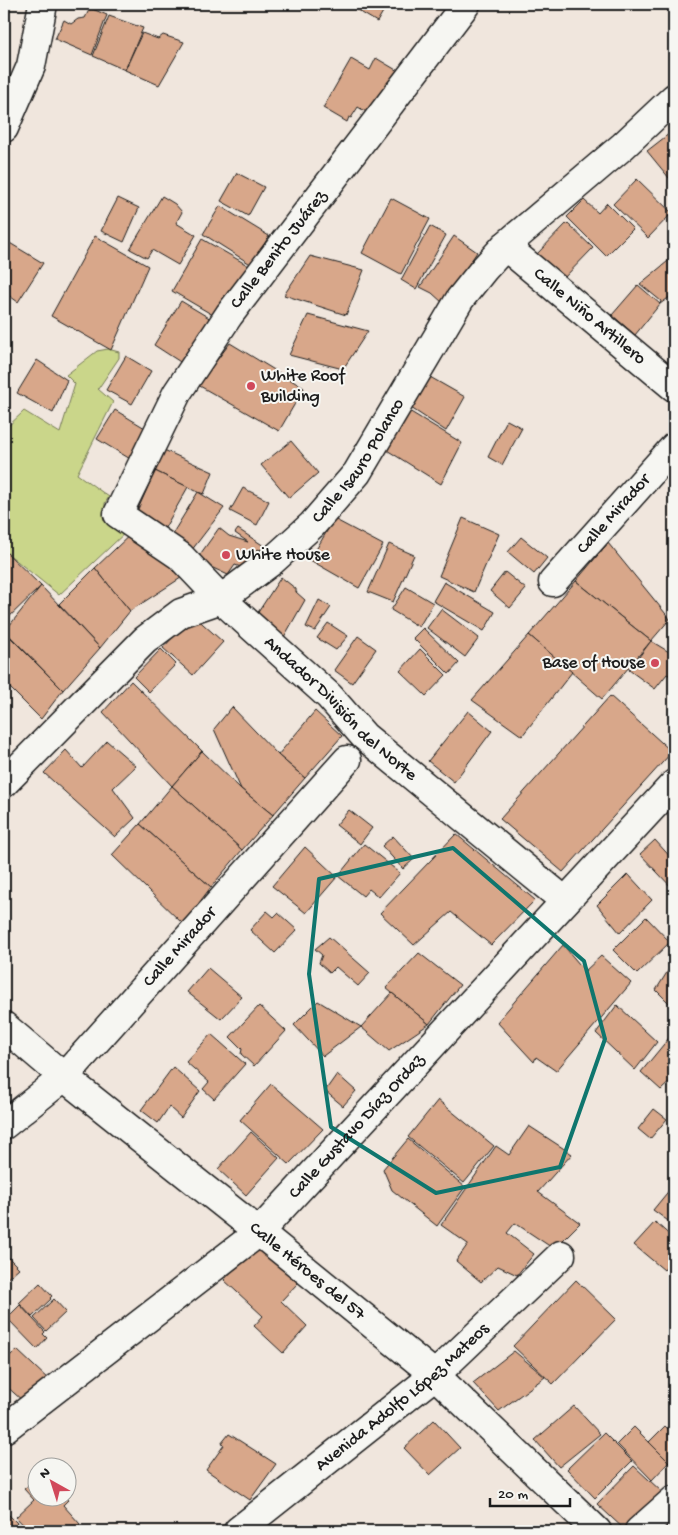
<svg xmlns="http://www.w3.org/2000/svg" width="678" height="1535" viewBox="0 0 678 1535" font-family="'Gochi Hand',sans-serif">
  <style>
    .green { fill: #cad68a; stroke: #737953 }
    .building { fill: #d8a78a; stroke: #1c1c1c }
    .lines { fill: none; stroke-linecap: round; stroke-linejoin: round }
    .minor-casing { stroke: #1c1c1c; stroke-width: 31 }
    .minor { stroke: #f6f6f2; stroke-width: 28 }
    .marked { fill: none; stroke: #0f766e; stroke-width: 4; stroke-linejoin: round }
    .poi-dot { fill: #d1495b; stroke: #f6f6f2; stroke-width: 2 }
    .labels { text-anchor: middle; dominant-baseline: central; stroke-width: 4; stroke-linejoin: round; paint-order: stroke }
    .street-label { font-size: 18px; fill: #1c1c1c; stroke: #f6f6f2 }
    .poi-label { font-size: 18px; fill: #1c1c1c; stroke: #f6f6f2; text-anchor: start }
  </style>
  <rect width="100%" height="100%" fill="#f0e6dd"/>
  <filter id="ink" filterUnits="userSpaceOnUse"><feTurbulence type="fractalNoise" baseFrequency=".02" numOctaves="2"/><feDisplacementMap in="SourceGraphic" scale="10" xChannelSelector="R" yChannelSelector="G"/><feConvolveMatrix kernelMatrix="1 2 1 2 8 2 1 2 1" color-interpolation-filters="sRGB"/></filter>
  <g filter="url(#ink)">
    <!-- green -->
    <polygon class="green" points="108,349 119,352 119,358 98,389 113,402 77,474 109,497 105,503 105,515 128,530 59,595 7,553 4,548 4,430 24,411 60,433 75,384 66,375 97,351"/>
    <!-- building -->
    <g class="building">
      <polygon points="347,4 385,4 387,5 377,22"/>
      <polygon points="90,8 107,15 92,55 55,39 64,20 71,24 78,19 85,18"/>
      <polygon points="109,16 143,28 125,70 93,56"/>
      <polygon points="142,33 158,39 163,35 184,42 159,85 125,70"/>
      <polygon points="376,58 398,71 373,116 358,107 351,118 349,117 347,122 323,108 351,59 370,70"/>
      <polygon points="674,130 674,184 647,151"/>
      <polygon points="237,173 264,187 248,216 221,201"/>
      <polygon points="637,179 672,213 648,238 613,204"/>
      <polygon points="162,196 175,204 182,212 176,223 196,235 178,265 152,250 147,258 130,249"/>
      <polygon points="118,198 139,208 124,242 101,231"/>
      <polygon points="391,198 430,219 401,274 362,253"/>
      <polygon points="584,200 598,213 607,203 633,229 606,256 567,217"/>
      <polygon points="220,206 269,236 252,265 203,234"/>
      <polygon points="567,223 593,248 561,281 535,256"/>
      <polygon points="430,226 446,235 416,289 401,280"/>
      <polygon points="95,236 148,266 111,350 51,316"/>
      <polygon points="454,236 477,252 443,303 432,293 420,287"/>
      <polygon points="202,239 249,266 218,318 172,291"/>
      <polygon points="8,242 43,263 18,302 4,292 4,248"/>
      <polygon points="310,256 364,270 346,315 284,295"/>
      <polygon points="673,257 674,294 660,304 661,301 640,284"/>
      <polygon points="638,285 660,304 635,335 612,315"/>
      <polygon points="181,301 216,322 188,367 154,345"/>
      <polygon points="308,315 368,331 343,369 289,355"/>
      <polygon points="230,343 304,388 279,431 198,385"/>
      <polygon points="126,356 151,371 132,404 106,390"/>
      <polygon points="37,360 67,380 53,413 17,393"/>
      <polygon points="430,377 465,397 446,431 411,408"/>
      <polygon points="115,410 150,431 132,460 97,439"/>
      <polygon points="409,411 462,443 441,484 382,447"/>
      <polygon points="507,420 522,428 502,465 488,457"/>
      <polygon points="291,441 318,473 289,498 261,465"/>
      <polygon points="164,450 213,472 204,494 198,492 155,471"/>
      <polygon points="155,471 188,487 162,533 134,518"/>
      <polygon points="243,488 269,501 257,525 230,511"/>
      <polygon points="198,492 224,508 188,555 168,541"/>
      <polygon points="463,518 499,534 474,592 439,576"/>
      <polygon points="334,519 383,545 359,588 310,560"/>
      <polygon points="219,528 229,536 248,542 235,533 238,529 264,546 261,550 257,549 244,568 235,565 228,575 196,560"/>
      <polygon points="135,530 190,572 130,611 95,568"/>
      <polygon points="521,537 547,558 534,574 508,552"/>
      <polygon points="608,543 670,619 651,641 576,581"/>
      <polygon points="389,544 414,555 393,602 368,592"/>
      <polygon points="4,550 41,586 4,622"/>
      <polygon points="95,568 130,611 100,648 59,604"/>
      <polygon points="505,572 526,589 510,608 490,591"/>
      <polygon points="281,577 296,589 296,592 305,600 284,637 255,617"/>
      <polygon points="576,581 651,641 602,699 529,635"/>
      <polygon points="444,582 495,612 484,631 433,601"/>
      <polygon points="41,586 100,648 63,690 5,631"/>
      <polygon points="406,587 433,603 419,627 391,610"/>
      <polygon points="319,600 331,607 315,631 306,627"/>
      <polygon points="441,609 479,638 465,657 427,628"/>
      <polygon points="193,615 223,642 193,675 163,648"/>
      <polygon points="328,623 348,636 336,650 317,638"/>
      <polygon points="423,628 459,663 449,674 413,638"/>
      <polygon points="4,631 63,690 41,719 4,682"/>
      <polygon points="529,635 572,672 522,736 472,700"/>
      <polygon points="358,636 376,649 352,683 334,670"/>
      <polygon points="651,641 674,655 674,678 667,674 655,689 629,670"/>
      <polygon points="161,649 176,664 149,692 134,677"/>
      <polygon points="420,649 446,675 426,696 400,671"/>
      <polygon points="131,681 202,751 172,786 103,712"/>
      <polygon points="610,696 672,752 563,872 500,819"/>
      <polygon points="232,707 278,755 305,778 273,815 241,789 214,729"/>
      <polygon points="315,711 342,736 305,778 278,755"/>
      <polygon points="468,711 492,731 454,782 428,761"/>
      <polygon points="107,741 136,766 113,788 135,818 115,837 44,773 66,750 82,768"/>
      <polygon points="202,751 241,789 273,815 242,850 172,786"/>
      <polygon points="172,786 242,850 211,887 140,824"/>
      <polygon points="349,810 372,828 360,844 336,825"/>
      <polygon points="140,824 211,887 183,924 112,855"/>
      <polygon points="456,834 535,900 491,945 451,912 414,945 380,913"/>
      <polygon points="393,836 414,859 403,869 382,846"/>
      <polygon points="655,840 674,861 674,890 640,854"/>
      <polygon points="364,844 400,873 379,897 369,889 363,896 338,876"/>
      <polygon points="305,847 337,877 306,913 272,886"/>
      <polygon points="628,874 652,900 620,933 597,905"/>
      <polygon points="267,911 274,917 278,913 297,930 275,953 250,930"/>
      <polygon points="646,917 670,942 637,974 613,950"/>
      <polygon points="329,937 370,973 358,986 336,967 330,973 319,963 322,955 315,949"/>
      <polygon points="563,945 585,971 601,956 631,983 556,1071 536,1057 534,1062 497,1022"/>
      <polygon points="419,953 460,985 429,1024 386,988"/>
      <polygon points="671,966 674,969 674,1008 656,990"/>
      <polygon points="208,968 242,997 221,1019 187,992"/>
      <polygon points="392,993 429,1024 389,1051 361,1027"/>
      <polygon points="318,1001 361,1027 323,1056 294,1025"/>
      <polygon points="617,1005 657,1042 635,1070 596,1033"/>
      <polygon points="259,1006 286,1031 254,1066 241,1054 242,1049 230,1037"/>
      <polygon points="673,1033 674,1034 674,1078 661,1090 641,1072"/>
      <polygon points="211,1034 245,1064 214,1099 203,1089 209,1082 186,1062"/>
      <polygon points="173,1067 200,1091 181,1118 169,1107 158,1123 141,1110"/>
      <polygon points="337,1074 356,1091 343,1106 325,1091"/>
      <polygon points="271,1084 323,1129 289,1164 240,1120"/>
      <polygon points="438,1100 494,1146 464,1183 408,1137"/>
      <polygon points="654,1109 667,1119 650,1139 638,1129"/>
      <polygon points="529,1126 572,1154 538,1192 580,1223 554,1249 515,1223 507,1233 534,1254 517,1275 498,1266 481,1282 456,1261 468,1244 441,1225 496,1146 509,1155"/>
      <polygon points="251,1132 279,1158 246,1195 218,1169"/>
      <polygon points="408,1139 465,1187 437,1226 392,1190 383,1169"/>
      <polygon points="671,1188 674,1191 674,1219 671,1223 653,1210"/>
      <polygon points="655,1222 674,1239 674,1259 664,1270 634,1245"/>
      <polygon points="256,1244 298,1283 281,1301 307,1326 283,1353 254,1326 263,1316 224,1280"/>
      <polygon points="4,1253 19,1268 4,1281"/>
      <polygon points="576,1280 616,1319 553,1384 513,1346"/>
      <polygon points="40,1283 52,1296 50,1298 51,1299 32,1317 19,1303"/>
      <polygon points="54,1299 66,1312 46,1331 34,1318"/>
      <polygon points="20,1305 45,1332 43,1334 47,1338 37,1349 7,1318"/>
      <polygon points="17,1350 50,1381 24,1402 4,1384 4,1366 9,1361 7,1358"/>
      <polygon points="514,1351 545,1377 499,1411 473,1383"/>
      <polygon points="574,1406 600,1434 559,1467 535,1440"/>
      <polygon points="434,1420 460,1448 430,1475 404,1448"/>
      <polygon points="665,1426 674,1435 674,1467 649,1442"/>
      <polygon points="634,1427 669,1462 652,1480 617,1444"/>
      <polygon points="604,1433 632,1461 595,1498 567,1469"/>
      <polygon points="229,1434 276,1464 250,1500 206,1470 224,1445 221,1444"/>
      <polygon points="634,1466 662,1492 625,1530 597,1504"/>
      <polygon points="38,1478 38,1498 65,1498 68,1500 63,1505 80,1524 72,1531 29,1531 16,1517 34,1500 24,1489"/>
      <polygon points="4,1510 25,1531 4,1531"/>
    </g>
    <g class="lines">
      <defs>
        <g id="minor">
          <path id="s1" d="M 466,4 L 229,315 L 177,393 L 118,514 L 180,556 L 221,599 L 329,696 L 364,736 L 565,901"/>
          <polyline points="4,128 31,66 43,4"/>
          <path id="s2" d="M 505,246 L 674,387"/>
          <path id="s3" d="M 553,582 L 674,447"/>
          <path id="s4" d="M 4,783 L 145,640 L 181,613 L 221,599 L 272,561 L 312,525 L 357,473 L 460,299 L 484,269 L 505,246 L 623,146 L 674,98"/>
          <path id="s5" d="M 4,1026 L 64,1077 L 259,1232 L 435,1375 L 597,1531"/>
          <path id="s6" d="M 4,1125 L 64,1077 L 347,760"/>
          <path id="s7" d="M 4,1429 L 259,1232 L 674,784"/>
          <path id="s8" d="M 238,1531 L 435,1375 L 561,1255"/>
          <polyline points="639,1531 674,1500"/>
        </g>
      </defs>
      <!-- minor casing -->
      <use href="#minor" class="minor-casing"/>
      <!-- minor -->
      <use href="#minor" class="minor"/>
    </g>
  </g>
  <!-- marked area -->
  <path class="marked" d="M 453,848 L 584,961 L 605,1039 L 560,1167 L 436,1193 L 331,1127 L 309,974 L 319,879 Z"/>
  <!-- markers -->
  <g class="poi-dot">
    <circle cx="251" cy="386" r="5"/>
    <circle cx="226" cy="555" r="5"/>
    <circle cx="655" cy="663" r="5"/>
  </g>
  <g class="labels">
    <!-- street labels -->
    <g class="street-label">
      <text transform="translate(279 250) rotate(-52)">Calle Benito Juárez</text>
      <text stroke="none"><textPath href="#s2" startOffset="110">Calle Niño Artillero</textPath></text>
      <text stroke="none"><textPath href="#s4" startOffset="485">Calle Isauro Polanco</textPath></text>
      <text stroke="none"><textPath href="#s3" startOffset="91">Calle Mirador</textPath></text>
      <text stroke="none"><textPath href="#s1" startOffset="916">Andador División del Norte</textPath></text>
      <text stroke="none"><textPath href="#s6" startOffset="251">Calle Mirador</textPath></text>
      <text stroke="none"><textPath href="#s7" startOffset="466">Calle Gustavo Díaz Ordaz</textPath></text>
      <text stroke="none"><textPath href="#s5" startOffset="390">Calle Héroes del 57</textPath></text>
      <text stroke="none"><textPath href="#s8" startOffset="212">Avenida Adolfo López Mateos</textPath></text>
    </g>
    <!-- poi labels -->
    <g class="poi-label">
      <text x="261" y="376">White Roof<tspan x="261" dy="21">Building</tspan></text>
      <text x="236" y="555">White House</text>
      <text x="645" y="663" text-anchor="end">Base of House</text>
    </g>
  </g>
  <!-- margin -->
  <rect width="678" height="1535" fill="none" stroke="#f6f6f2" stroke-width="20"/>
  <rect x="10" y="10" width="658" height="1515" fill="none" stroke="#1c1c1c" stroke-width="2" filter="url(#ink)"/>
  <!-- north arrow -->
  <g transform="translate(52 1482) rotate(321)"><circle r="24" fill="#f6f6f2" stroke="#9f9f9c"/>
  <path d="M0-4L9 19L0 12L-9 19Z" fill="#d1495b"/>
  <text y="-8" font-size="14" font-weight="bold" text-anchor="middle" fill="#1c1c1c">N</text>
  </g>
  <!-- scale -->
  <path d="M490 1498v8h80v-8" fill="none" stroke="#1c1c1c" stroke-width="2.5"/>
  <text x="498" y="1498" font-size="15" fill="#1c1c1c" stroke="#f6f6f2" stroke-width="4" paint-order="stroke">20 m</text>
</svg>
